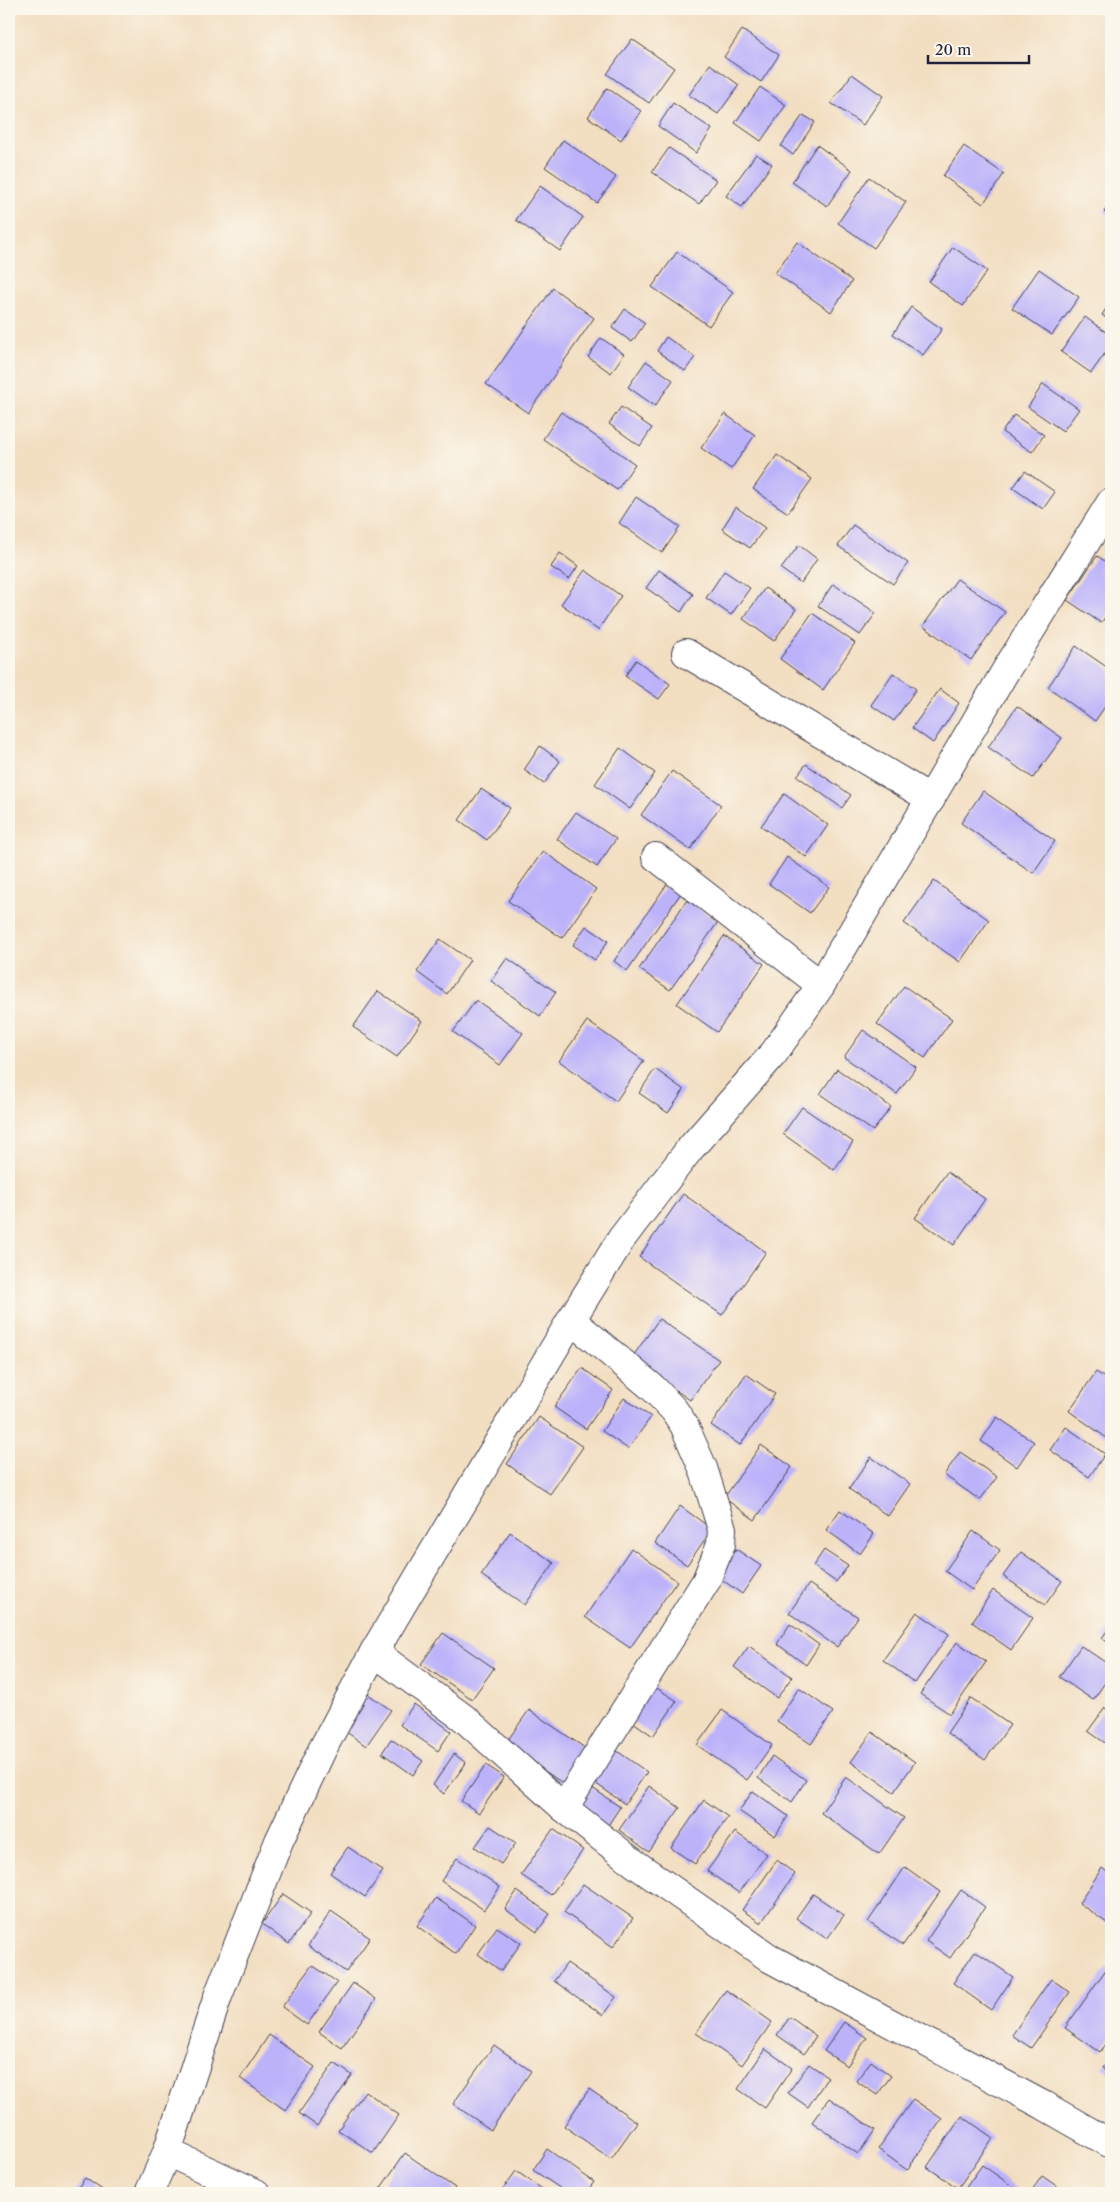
<svg xmlns="http://www.w3.org/2000/svg" width="1120" height="2202" viewBox="0 0 1120 2202" font-family="'Libre Caslon Text',serif">
  <style>
    .building { fill: #bcb2fa }
    .lines { fill: none; stroke-linecap: round; stroke-linejoin: round }
    .minor-casing { stroke: #413e4f; stroke-width: 30 }
    .minor { stroke: #fff; stroke-width: 28 }
  </style>
  <rect width="100%" height="100%" fill="#fbf7ec"/>
  <filter id="ink" filterUnits="userSpaceOnUse"><feTurbulence type="fractalNoise" baseFrequency=".02" numOctaves="2"/><feDisplacementMap in="SourceGraphic" scale="10" xChannelSelector="R" yChannelSelector="G"/><feConvolveMatrix kernelMatrix="1 2 1 2 8 2 1 2 1" color-interpolation-filters="sRGB"/></filter>
  <filter id="wash" filterUnits="userSpaceOnUse"><feTurbulence type="fractalNoise" baseFrequency=".0096" numOctaves="4" result="noise"/><feDisplacementMap in="SourceGraphic" scale="20" xChannelSelector="R" yChannelSelector="G"/><feGaussianBlur stdDeviation="1.12" result="paint"/><feColorMatrix in="noise" values="0 0 0 0 0 0 0 0 0 0 0 0 0 0 0 0 0 1.4 0 .05"/><feComposite in="paint" operator="in"/></filter>
  <g filter="url(#wash)">
    <rect width="100%" height="100%" fill="#f2dec1"/>
    <g id="blocks">
      <!-- building -->
      <g class="building">
        <polygon points="742,30 779,55 761,82 724,57"/>
        <polygon points="632,39 674,68 649,103 607,74"/>
        <polygon points="710,64 739,85 718,114 689,95"/>
        <polygon points="852,74 883,96 863,125 831,103"/>
        <polygon points="760,87 786,105 761,141 735,123"/>
        <polygon points="607,88 641,111 621,140 588,117"/>
        <polygon points="673,103 712,129 696,153 658,126"/>
        <polygon points="803,115 815,122 793,155 781,146"/>
        <polygon points="563,140 616,177 597,203 545,167"/>
        <polygon points="817,145 852,170 827,206 792,182"/>
        <polygon points="964,146 1004,174 983,204 943,176"/>
        <polygon points="669,148 716,180 699,204 652,172"/>
        <polygon points="756,154 772,164 742,207 726,196"/>
        <polygon points="869,177 906,202 874,248 838,223"/>
        <polygon points="540,186 583,217 560,251 516,220"/>
        <polygon points="1111,202 1111,217 1104,212"/>
        <polygon points="797,242 852,281 831,312 775,273"/>
        <polygon points="953,247 987,271 963,306 929,282"/>
        <polygon points="677,252 733,292 709,326 652,287"/>
        <polygon points="1039,269 1079,297 1052,335 1012,308"/>
        <polygon points="553,288 594,318 528,413 486,384"/>
        <polygon points="1111,301 1111,321 1102,315"/>
        <polygon points="911,307 942,329 923,355 893,334"/>
        <polygon points="625,309 645,323 632,342 612,328"/>
        <polygon points="1085,317 1111,336 1111,345 1091,373 1061,352"/>
        <polygon points="666,337 695,357 685,371 657,351"/>
        <polygon points="601,338 624,354 611,373 588,357"/>
        <polygon points="646,361 673,380 655,406 628,387"/>
        <polygon points="1043,384 1079,409 1063,431 1028,407"/>
        <polygon points="621,407 652,428 640,446 609,424"/>
        <polygon points="561,412 635,464 617,490 543,439"/>
        <polygon points="725,414 755,435 731,469 701,448"/>
        <polygon points="1014,415 1044,435 1032,452 1002,432"/>
        <polygon points="777,455 812,479 788,513 753,489"/>
        <polygon points="1025,471 1055,492 1043,509 1013,488"/>
        <polygon points="636,497 680,527 662,553 619,523"/>
        <polygon points="736,507 765,528 750,548 722,529"/>
        <polygon points="853,525 908,563 893,584 838,546"/>
        <polygon points="799,545 817,559 801,583 781,569"/>
        <polygon points="560,553 578,566 569,579 551,567"/>
        <polygon points="1097,556 1111,565 1111,609 1101,623 1067,600"/>
        <polygon points="585,570 621,596 598,630 561,604"/>
        <polygon points="659,570 693,594 681,612 646,588"/>
        <polygon points="724,571 750,588 731,615 706,598"/>
        <polygon points="957,579 1005,612 971,660 923,626"/>
        <polygon points="833,584 876,613 860,635 818,606"/>
        <polygon points="765,588 796,609 774,641 743,619"/>
        <polygon points="812,613 855,643 823,690 780,659"/>
        <polygon points="1076,646 1111,670 1111,698 1095,721 1048,687"/>
        <polygon points="636,660 670,684 659,699 625,676"/>
        <polygon points="893,673 916,689 894,721 871,705"/>
        <polygon points="940,689 959,703 933,743 912,728"/>
        <polygon points="1017,706 1062,738 1033,778 988,747"/>
        <polygon points="540,746 560,761 544,784 524,770"/>
        <polygon points="620,748 655,773 630,809 595,784"/>
        <polygon points="806,764 851,795 842,808 797,776"/>
        <polygon points="672,771 721,805 690,850 641,815"/>
        <polygon points="481,789 510,808 487,840 459,820"/>
        <polygon points="983,791 1055,841 1033,873 961,823"/>
        <polygon points="784,794 828,825 806,857 761,826"/>
        <polygon points="576,812 616,839 597,867 557,839"/>
        <polygon points="543,851 596,889 562,938 508,901"/>
        <polygon points="787,857 829,887 810,913 769,884"/>
        <polygon points="934,881 989,920 960,962 904,923"/>
        <polygon points="667,884 681,893 627,971 614,961"/>
        <polygon points="687,900 718,922 670,990 639,969"/>
        <polygon points="586,926 608,941 595,960 573,945"/>
        <polygon points="724,936 764,964 717,1032 677,1004"/>
        <polygon points="440,939 470,960 447,994 417,972"/>
        <polygon points="507,958 556,992 540,1016 491,981"/>
        <polygon points="904,986 952,1019 925,1058 877,1024"/>
        <polygon points="378,991 422,1021 397,1057 353,1027"/>
        <polygon points="476,1000 523,1033 500,1065 453,1032"/>
        <polygon points="587,1021 644,1061 616,1101 559,1061"/>
        <polygon points="863,1030 916,1067 897,1094 844,1057"/>
        <polygon points="655,1069 684,1090 668,1113 639,1093"/>
        <polygon points="837,1069 891,1107 873,1131 820,1094"/>
        <polygon points="802,1107 853,1142 834,1170 783,1134"/>
        <polygon points="947,1172 985,1199 954,1245 915,1218"/>
        <polygon points="683,1194 766,1252 722,1315 639,1257"/>
        <polygon points="659,1319 719,1360 690,1400 631,1359"/>
        <polygon points="582,1368 613,1390 586,1429 554,1407"/>
        <polygon points="1096,1372 1111,1382 1111,1441 1069,1411"/>
        <polygon points="746,1374 775,1394 740,1445 711,1425"/>
        <polygon points="624,1398 651,1417 628,1449 602,1431"/>
        <polygon points="539,1417 583,1447 550,1494 507,1464"/>
        <polygon points="997,1417 1034,1442 1017,1467 981,1441"/>
        <polygon points="1066,1427 1105,1454 1089,1477 1050,1450"/>
        <polygon points="761,1445 792,1467 755,1520 724,1498"/>
        <polygon points="960,1452 997,1477 980,1500 944,1475"/>
        <polygon points="871,1457 910,1484 888,1516 849,1489"/>
        <polygon points="680,1506 712,1529 687,1565 655,1543"/>
        <polygon points="840,1510 874,1534 860,1554 826,1530"/>
        <polygon points="973,1531 1000,1550 972,1590 945,1571"/>
        <polygon points="510,1532 554,1563 525,1605 481,1575"/>
        <polygon points="631,1548 677,1581 630,1648 585,1617"/>
        <polygon points="736,1549 761,1566 742,1594 717,1576"/>
        <polygon points="824,1550 848,1566 836,1582 813,1566"/>
        <polygon points="1021,1552 1062,1581 1045,1605 1003,1576"/>
        <polygon points="809,1584 858,1617 837,1647 789,1613"/>
        <polygon points="993,1590 1033,1618 1011,1650 972,1622"/>
        <polygon points="917,1612 949,1634 915,1683 883,1660"/>
        <polygon points="790,1624 819,1645 806,1665 777,1644"/>
        <polygon points="1111,1625 1111,1645 1102,1638"/>
        <polygon points="443,1633 494,1668 472,1699 421,1664"/>
        <polygon points="957,1642 986,1662 950,1714 920,1694"/>
        <polygon points="749,1646 792,1677 777,1698 734,1667"/>
        <polygon points="1081,1646 1111,1666 1111,1674 1093,1700 1059,1677"/>
        <polygon points="649,1683 677,1701 653,1736 626,1717"/>
        <polygon points="799,1688 833,1712 811,1744 777,1721"/>
        <polygon points="365,1692 391,1710 366,1746 341,1728"/>
        <polygon points="971,1698 1010,1725 985,1760 947,1733"/>
        <polygon points="414,1704 451,1731 438,1751 400,1725"/>
        <polygon points="1105,1708 1111,1712 1111,1747 1088,1731"/>
        <polygon points="529,1710 588,1750 564,1784 505,1744"/>
        <polygon points="722,1710 772,1745 747,1780 697,1745"/>
        <polygon points="872,1732 915,1762 894,1792 851,1762"/>
        <polygon points="391,1739 423,1761 413,1775 382,1753"/>
        <polygon points="607,1744 647,1772 625,1804 585,1776"/>
        <polygon points="454,1754 466,1763 444,1794 433,1785"/>
        <polygon points="772,1756 806,1780 792,1802 758,1778"/>
        <polygon points="486,1765 504,1777 479,1813 461,1801"/>
        <polygon points="846,1777 904,1818 879,1854 821,1813"/>
        <polygon points="649,1786 680,1808 649,1852 619,1830"/>
        <polygon points="591,1787 620,1807 603,1833 574,1812"/>
        <polygon points="753,1791 788,1816 775,1836 739,1811"/>
        <polygon points="704,1800 728,1817 695,1864 671,1848"/>
        <polygon points="490,1826 516,1843 501,1864 475,1847"/>
        <polygon points="553,1829 583,1850 551,1895 521,1875"/>
        <polygon points="735,1832 767,1854 739,1893 707,1871"/>
        <polygon points="348,1847 383,1871 365,1897 330,1873"/>
        <polygon points="457,1858 500,1887 484,1910 441,1881"/>
        <polygon points="777,1860 795,1874 761,1923 742,1910"/>
        <polygon points="905,1867 940,1892 903,1945 868,1922"/>
        <polygon points="1102,1868 1111,1875 1111,1926 1079,1903"/>
        <polygon points="583,1884 633,1918 613,1947 564,1912"/>
        <polygon points="961,1890 985,1907 950,1958 926,1941"/>
        <polygon points="517,1891 550,1914 537,1932 505,1909"/>
        <polygon points="283,1894 311,1913 289,1944 262,1924"/>
        <polygon points="813,1894 844,1915 827,1939 796,1918"/>
        <polygon points="436,1898 475,1925 456,1954 417,1926"/>
        <polygon points="331,1911 370,1938 346,1972 308,1946"/>
        <polygon points="497,1927 521,1943 501,1971 478,1954"/>
        <polygon points="975,1951 1013,1977 991,2010 953,1983"/>
        <polygon points="567,1963 616,1997 603,2015 554,1981"/>
        <polygon points="312,1965 337,1982 307,2025 282,2007"/>
        <polygon points="1107,1968 1111,1970 1111,2037 1100,2052 1065,2028"/>
        <polygon points="1051,1979 1070,1992 1031,2048 1012,2035"/>
        <polygon points="353,1983 376,1999 342,2048 319,2032"/>
        <polygon points="726,1990 772,2022 742,2065 696,2033"/>
        <polygon points="790,2017 816,2036 804,2054 777,2035"/>
        <polygon points="844,2022 867,2038 847,2066 824,2051"/>
        <polygon points="269,2035 315,2067 285,2110 240,2078"/>
        <polygon points="494,2045 531,2071 491,2130 453,2104"/>
        <polygon points="765,2049 792,2068 765,2108 738,2089"/>
        <polygon points="1111,2057 1111,2074 1103,2068"/>
        <polygon points="871,2061 891,2076 877,2095 856,2081"/>
        <polygon points="334,2063 352,2075 317,2126 299,2113"/>
        <polygon points="809,2064 828,2077 808,2107 788,2093"/>
        <polygon points="589,2089 637,2122 611,2159 564,2126"/>
        <polygon points="365,2091 399,2115 373,2153 338,2130"/>
        <polygon points="829,2098 875,2130 858,2154 812,2122"/>
        <polygon points="913,2099 942,2119 907,2170 878,2149"/>
        <polygon points="962,2116 993,2138 958,2188 927,2167"/>
        <polygon points="547,2149 594,2182 586,2193 567,2193 533,2170"/>
        <polygon points="405,2153 455,2188 452,2193 386,2193 380,2189"/>
        <polygon points="982,2165 1018,2190 1015,2193 962,2193"/>
        <polygon points="516,2171 548,2193 500,2193"/>
        <polygon points="1042,2176 1067,2193 1030,2193"/>
        <polygon points="85,2178 107,2193 74,2193"/>
      </g>
    </g>
  </g>
  <g filter="url(#ink)">
    <use href="#blocks" fill-opacity="0" stroke="#413e4f" stroke-width="1"/>
    <g class="lines">
      <defs>
        <g id="minor">
          <polyline points="686,653 931,799"/>
          <polyline points="656,857 821,985"/>
          <polyline points="374,1652 465,1719 564,1808 634,1863 771,1959 1043,2105 1111,2144"/>
          <polyline points="564,1808 706,1581 721,1544 722,1529 703,1468 684,1425 674,1410 653,1388 571,1320"/>
          <polyline points="167,2152 256,2193"/>
          <polyline points="149,2193 167,2152 218,1996 279,1841 322,1750 374,1652 571,1320 622,1238 689,1150 774,1053 821,985 1006,670 1111,502"/>
        </g>
      </defs>
      <!-- minor casing -->
      <use href="#minor" class="minor-casing"/>
      <!-- minor -->
      <use href="#minor" class="minor"/>
    </g>
  </g>
  <!-- margin -->
  <rect width="1120" height="2202" fill="none" stroke="#fbf7ec" stroke-width="30"/>
  <!-- scale -->
  <path d="M928 55v8h101v-8" fill="none" stroke="#22223b" stroke-width="2.5"/>
  <text x="935" y="55" font-size="15" fill="#22223b" stroke="#fbf7ec" stroke-width="4" paint-order="stroke">20 m</text>
</svg>
